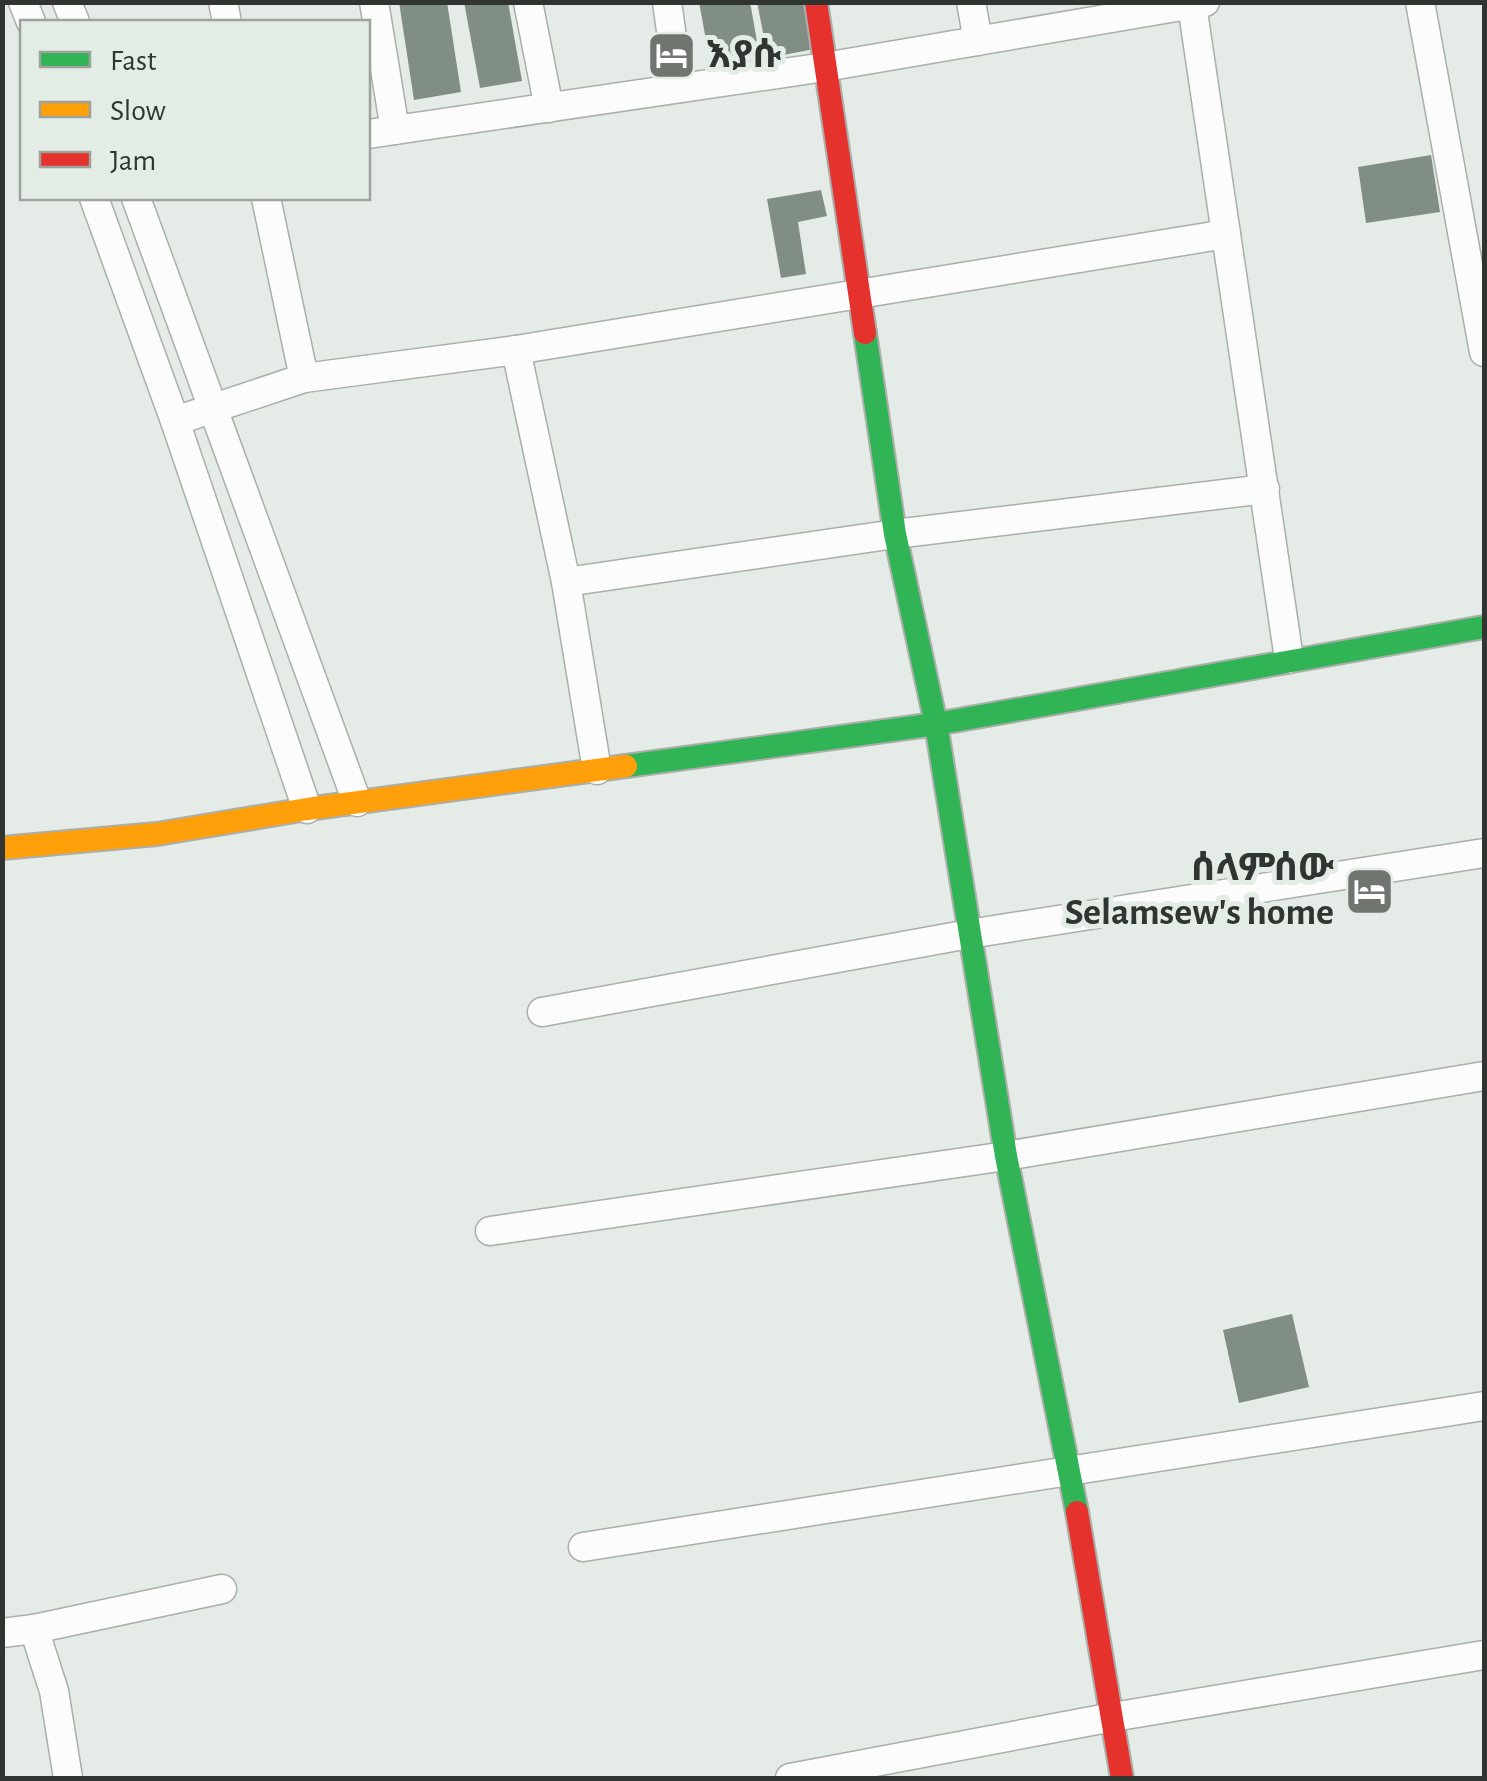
<svg xmlns="http://www.w3.org/2000/svg" width="1487" height="1781" viewBox="0 0 1487 1781" font-family="'Alegreya Sans','Noto Sans Ethiopic',sans-serif">
  <style>
    .building { fill: #808e84 }
    .lines { fill: none; stroke-linecap: round; stroke-linejoin: round }
    .street-casing { stroke: #aaafab; stroke-width: 31 }
    .fast-casing { stroke: #aaafab; stroke-width: 26 }
    .slow-casing { stroke: #aaafab; stroke-width: 26 }
    .jam-casing { stroke: #aaafab; stroke-width: 26 }
    .street { stroke: #fbfcfb; stroke-width: 28 }
    .fast { stroke: #30b455; stroke-width: 22 }
    .slow { stroke: #ff9f0a; stroke-width: 22 }
    .jam { stroke: #e5322d; stroke-width: 22 }
    .labels { text-anchor: middle; dominant-baseline: central; stroke-width: 10; stroke-linejoin: round; paint-order: stroke }
    .poi-label { font-size: 38px; font-weight: bold; fill: #313531; stroke: #e3ede5; text-anchor: start }
  </style>
  <rect width="100%" height="100%" fill="#e5ebe6"/>
  <!-- building -->
  <g class="building">
    <polygon points="399,2 447,2 461,92 414,100"/>
    <polygon points="464,2 508,2 522,81 480,88"/>
    <polygon points="699,2 750,2 761,64 712,73"/>
    <polygon points="757,2 805,2 814,49 768,58"/>
    <polygon points="1431,155 1440,212 1366,223 1358,167"/>
    <polygon points="821,190 827,216 798,222 806,274 781,278 767,199"/>
    <polygon points="1292,1314 1309,1387 1239,1403 1223,1330"/>
  </g>
  <g class="lines">
    <defs>
      <g id="street">
        <polyline points="23,2 31,22"/>
        <polyline points="67,2 75,22"/>
        <polyline points="223,2 227,22"/>
        <polyline points="374,2 395,130"/>
        <polyline points="528,2 549,108"/>
        <polyline points="667,2 679,88"/>
        <polyline points="971,2 978,41"/>
        <polyline points="1420,2 1484,352"/>
        <polyline points="1192,5 1226,234"/>
        <polyline points="368,134 825,67 1205,2"/>
        <polyline points="94,198 175,421 307,809"/>
        <polyline points="136,198 357,802"/>
        <polyline points="266,198 304,378"/>
        <polyline points="516,350 566,582 597,770"/>
        <polyline points="175,421 304,378 516,350 1226,234 1289,659"/>
        <polyline points="566,582 895,534 1265,489"/>
        <polyline points="542,1012 969,934 1484,853"/>
        <polyline points="490,1231 1006,1156 1484,1076"/>
        <polyline points="583,1547 1484,1406"/>
        <polyline points="34,1629 222,1589"/>
        <polyline points="2,1633 34,1629 54,1691 68,1778"/>
        <polyline points="790,1778 1113,1717 1484,1655"/>
      </g>
      <g id="fast">
        <polyline points="865,333 895,534 936,724 1006,1156 1077,1512"/>
        <polyline points="626,766 936,724 1484,627"/>
      </g>
      <polyline id="slow" points="2,848 157,834 307,809 626,766"/>
      <g id="jam">
        <polyline points="816,2 865,333"/>
        <polyline points="1077,1512 1122,1778"/>
      </g>
    </defs>
    <!-- street casing -->
    <use href="#street" class="street-casing"/>
    <!-- fast casing -->
    <use href="#fast" class="fast-casing"/>
    <!-- slow casing -->
    <use href="#slow" class="slow-casing"/>
    <!-- jam casing -->
    <use href="#jam" class="jam-casing"/>
    <!-- street -->
    <use href="#street" class="street"/>
    <!-- fast -->
    <use href="#fast" class="fast"/>
    <!-- slow -->
    <use href="#slow" class="slow"/>
    <!-- jam -->
    <use href="#jam" class="jam"/>
  </g>
  <!-- icons -->
  <defs>
    <symbol id="hotel-square" viewBox="-11 -11 22 22"><rect x="-9" y="-9" width="18" height="18" rx="4" fill="#707570" stroke="#e3ede5"/><path d="M-6-4.5h1.5V1H6V5H4.5V3h-9V5H-6ZM-4 0a1.8 1.8 0 1 1 3.6 0ZM.5 0V-2.5h3Q6-2.5 6 0Z" fill="#fff"/></symbol>
  </defs>
  <g fill-rule="evenodd">
    <use href="#hotel-square" x="644" y="28" width="55" height="55"/>
    <use href="#hotel-square" x="1342" y="864" width="55" height="55"/>
  </g>
  <g class="labels">
    <!-- poi labels -->
    <g class="poi-label">
      <text x="706" y="56">እያሱ</text>
      <text x="1334" y="869" text-anchor="end">ሰላምሰው<tspan x="1334" dy="44">Selamsew's home</tspan></text>
    </g>
  </g>
  <!-- border -->
  <rect width="1487" height="1781" fill="none" stroke="#313531" stroke-width="10"/>
  <!-- legend -->
  <rect x="20" y="20" width="350" height="180" fill="#e3ede5" stroke="#9ca39d" stroke-width="2.5"/>
  <rect x="40" y="52" width="50" height="15" fill="#30b455" stroke="#9ca39d" stroke-width="2.5"/>
  <text x="110" y="70" font-size="30" fill="#313531">Fast</text>
  <rect x="40" y="102" width="50" height="15" fill="#ff9f0a" stroke="#9ca39d" stroke-width="2.5"/>
  <text x="110" y="120" font-size="30" fill="#313531">Slow</text>
  <rect x="40" y="152" width="50" height="15" fill="#e5322d" stroke="#9ca39d" stroke-width="2.5"/>
  <text x="110" y="170" font-size="30" fill="#313531">Jam</text>
</svg>
